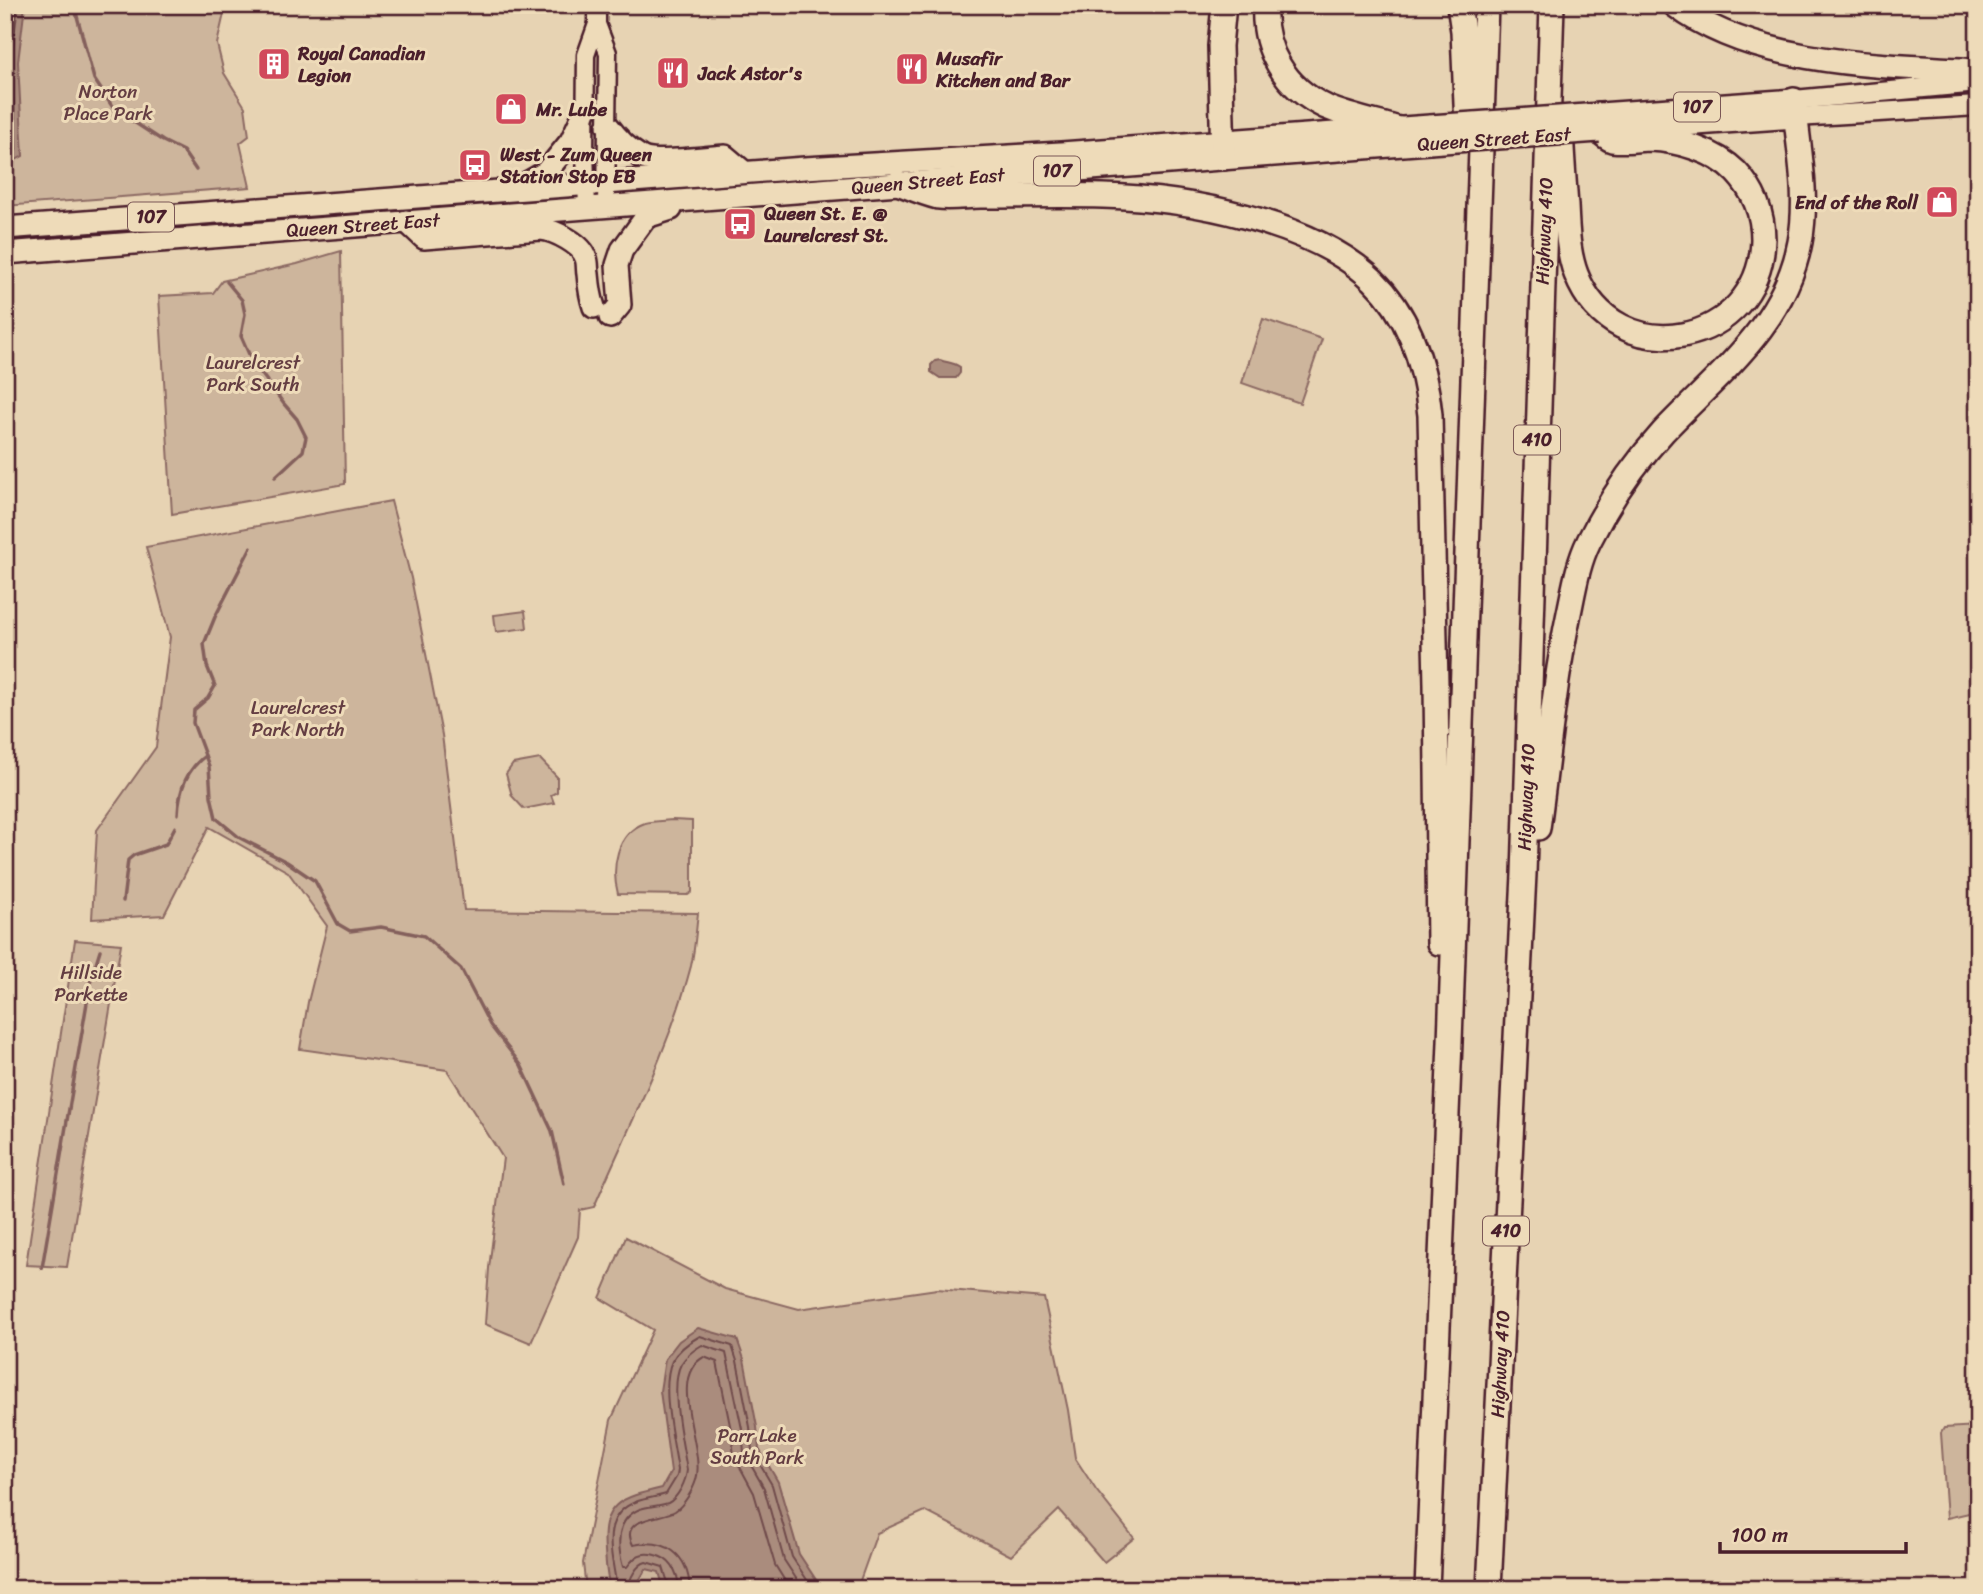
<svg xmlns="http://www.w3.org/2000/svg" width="1983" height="1594" viewBox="0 0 1983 1594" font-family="Sriracha,sans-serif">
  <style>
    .green { fill: #cdb59c; stroke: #8c6a64; stroke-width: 2 }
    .water { fill: #aa8c7d; stroke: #84605c; stroke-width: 2 }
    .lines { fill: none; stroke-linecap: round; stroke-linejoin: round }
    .shore { stroke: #704b4c; stroke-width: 2 }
    .stream { stroke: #84605c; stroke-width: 3.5 }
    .tertiary-casing { stroke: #4a1f2b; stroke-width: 21 }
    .secondary-casing { stroke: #4a1f2b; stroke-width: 23 }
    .primary-casing { stroke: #4a1f2b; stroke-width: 26 }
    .motorway-casing { stroke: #4a1f2b; stroke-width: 28 }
    .tertiary { stroke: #eedbb9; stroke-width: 16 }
    .secondary { stroke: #eedbb9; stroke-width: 18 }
    .primary { stroke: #eedbb9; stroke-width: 21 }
    .motorway { stroke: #eedbb9; stroke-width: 23 }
    .primary-bridge-casing { stroke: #4a1f2b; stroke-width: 26; stroke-linecap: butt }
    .primary-bridge { stroke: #eedbb9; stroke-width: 21 }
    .labels { text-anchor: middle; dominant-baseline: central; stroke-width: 6; stroke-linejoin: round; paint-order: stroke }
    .shield { fill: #eedbb9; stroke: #7b5756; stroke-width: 2 }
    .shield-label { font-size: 18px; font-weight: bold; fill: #4a1f2b }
    .poi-label { font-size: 19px; font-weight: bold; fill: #4a1f2b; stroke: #eedbb9; text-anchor: start }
    .park-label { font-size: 19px; fill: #643d42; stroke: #eedbb9 }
    .street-label { font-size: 19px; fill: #4a1f2b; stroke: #eedbb9 }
  </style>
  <rect width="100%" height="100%" fill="#e7d3b3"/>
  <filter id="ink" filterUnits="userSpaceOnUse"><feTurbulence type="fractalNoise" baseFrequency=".0143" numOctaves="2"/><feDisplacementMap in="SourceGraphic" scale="14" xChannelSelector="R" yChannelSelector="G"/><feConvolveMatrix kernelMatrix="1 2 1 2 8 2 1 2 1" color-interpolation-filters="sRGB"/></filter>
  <g filter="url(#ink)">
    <!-- green -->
    <g class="green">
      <polygon points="5,5 226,5 217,44 224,73 245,107 249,136 240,143 250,187 5,206"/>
      <polygon points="341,251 345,484 172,514 159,296 213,293 222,281 297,264"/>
      <polygon points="1263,319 1322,339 1300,403 1242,383"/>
      <path d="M 391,501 L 411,578 L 442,735 L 464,910 L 698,913 C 696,930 695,949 691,966 C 669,1050 628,1128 594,1207 L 580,1210 L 578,1237 L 531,1343 L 485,1324 L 489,1268 L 503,1158 L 447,1070 L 300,1049 L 308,1002 L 327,926 L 288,872 L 209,827 L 164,915 L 92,919 L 97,830 L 156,747 L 170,637 L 146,547 Z"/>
      <polygon points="525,611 527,628 496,632 494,615"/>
      <polygon points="540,759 557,777 557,792 551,795 554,803 524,809 512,796 506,774 513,764"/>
      <path d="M 673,820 L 692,821 L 692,892 L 688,895 L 618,894 C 611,868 616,833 645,823 C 654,821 664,821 673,820 Z"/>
      <polygon points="75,940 121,944 67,1267 26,1265"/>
      <polygon points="626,1237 725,1289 799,1309 937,1289 1044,1298 1068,1410 1075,1458 1096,1490 1134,1538 1104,1562 1059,1510 1011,1556 925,1511 877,1533 857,1589 586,1589 583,1563 611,1420 653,1330 600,1298"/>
      <polygon points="1978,1426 1978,1511 1947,1518 1941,1433 1944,1428"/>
    </g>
    <!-- water -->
    <g class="water">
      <polygon points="5,5 25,5 18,62 23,156 5,166"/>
      <path d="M 940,360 C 947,363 953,362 960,367 L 960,373 L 956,378 L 940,378 L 931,372 L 931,365 L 935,361 Z"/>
      <path d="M 698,1328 L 737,1339 L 744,1359 L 757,1427 L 759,1449 L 778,1482 L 799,1554 L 820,1586 L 819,1589 L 664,1589 L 659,1572 L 646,1569 L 634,1589 L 611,1589 C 606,1577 606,1564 605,1551 C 601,1503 620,1498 662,1488 L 671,1472 L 660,1391 L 665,1359 L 679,1341 Z"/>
    </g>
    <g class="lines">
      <!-- shore -->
      <g class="shore">
        <polyline points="5,158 16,150 11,62 18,5"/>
        <path d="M 617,1589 C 613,1557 597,1515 638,1501 C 647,1498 657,1497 666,1494 L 677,1476 L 678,1470 C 674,1443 660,1386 672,1361 C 678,1350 689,1342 700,1336 L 732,1346 L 737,1361 L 750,1427 L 752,1451 L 772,1485 L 792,1557 L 813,1589"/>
        <path d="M 628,1589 C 629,1579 637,1564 646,1562 L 663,1567 L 670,1589"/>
        <path d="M 679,1589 C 678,1572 672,1559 655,1555 C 641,1551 635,1556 627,1567 L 623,1567 C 617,1545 615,1519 640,1509 C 649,1506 659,1506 668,1503 C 678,1498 686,1481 687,1470 C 683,1445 669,1386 681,1364 C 686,1356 693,1350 702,1345 L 726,1353 L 742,1429 L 744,1453 L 764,1488 L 784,1560 L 803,1589"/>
        <path d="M 690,1589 C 688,1554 666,1538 633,1545 C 618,1517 661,1519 675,1511 C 684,1505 693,1490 696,1480 C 706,1449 665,1377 704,1357 L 717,1362 L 731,1430 L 734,1456 L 754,1493 L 775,1565 L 790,1589"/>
      </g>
      <!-- stream -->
      <g class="stream">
        <polyline points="74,5 94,79 114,109 163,141 183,151 196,170"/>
        <polyline points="227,282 242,300 245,314 241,336 252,361 284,404 297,419 306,437 303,451 275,477"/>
        <polyline points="251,547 215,617 204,644 207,666 215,686 208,698 194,710 193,723 209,766 211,796 216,818 240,838 287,862 315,881 338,924 350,931 381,927 424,936 461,969 490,1025 521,1065 552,1131 564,1184"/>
        <path d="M 178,814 C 179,791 186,770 205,756"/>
        <polyline points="123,901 128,860 134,855 166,844 175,827"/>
        <polyline points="42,1268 91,979 100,950"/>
      </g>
      <defs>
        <g id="tertiary">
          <polyline points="597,5 597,24 608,53 606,206"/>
          <polyline points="587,208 585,151 586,55 597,24"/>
        </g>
        <g id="secondary">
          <polyline points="1794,100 1978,83"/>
          <polyline points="1796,117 1978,106"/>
        </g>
        <g id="primary">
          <polyline points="1600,114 1794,100"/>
          <path d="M 608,126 C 616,137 629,150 641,157 C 655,165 707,157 725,156 L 744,172"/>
          <polyline points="1599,131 1796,117"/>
          <polyline points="520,187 546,172 571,141 585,111"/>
          <path d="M 406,221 L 424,238 L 541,229 C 554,230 582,244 586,258 C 588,263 587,270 588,274 C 589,286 590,296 594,307"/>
          <polyline points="5,228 805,168 1061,153 1430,126"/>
          <polyline points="5,253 1429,143"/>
          <polyline points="610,317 620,305 617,265 622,250 646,217 671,209"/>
        </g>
        <g id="motorway">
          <path d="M 1265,5 C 1262,49 1285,88 1326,107 C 1349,117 1375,122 1399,129"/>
          <polyline points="1459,5 1463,31 1467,128"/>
          <path d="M 1675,5 C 1754,65 1882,66 1978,71"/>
          <path d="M 1561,127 C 1562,153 1564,180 1566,206 C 1567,228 1568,253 1576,274 C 1615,375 1761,347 1763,239 C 1763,214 1754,191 1736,172 C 1715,151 1679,140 1649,139 C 1641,139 1619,142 1612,140 C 1608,139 1603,134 1599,131"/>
          <polyline points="1223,158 1220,46 1224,5"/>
          <path d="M 898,183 C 911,188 925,194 938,197 C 951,199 967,196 981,196 C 1021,196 1062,195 1103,196 C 1187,198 1311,221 1373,280 C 1410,316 1425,365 1430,415 L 1436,685 L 1439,943"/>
          <path d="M 1538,828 C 1548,756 1554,684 1569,613 C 1574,589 1578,563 1589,541 C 1609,501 1633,465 1663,432 C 1717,375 1785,325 1800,242 C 1809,195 1798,147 1794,100"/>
          <polyline points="1427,1589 1450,1042 1486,5"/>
          <polyline points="1489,1589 1524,874 1552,5"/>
        </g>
      </defs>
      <!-- tertiary casing -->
      <use href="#tertiary" class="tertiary-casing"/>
      <!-- secondary casing -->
      <use href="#secondary" class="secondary-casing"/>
      <!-- primary casing -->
      <use href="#primary" class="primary-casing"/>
      <!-- motorway casing -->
      <use href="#motorway" class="motorway-casing"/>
      <!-- tertiary -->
      <use href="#tertiary" class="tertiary"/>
      <!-- secondary -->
      <use href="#secondary" class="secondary"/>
      <!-- primary -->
      <use href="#primary" class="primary"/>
      <!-- motorway -->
      <use href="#motorway" class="motorway"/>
      <defs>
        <g id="primary-bridge">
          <polyline points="1430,126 1600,114"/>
          <polyline points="1429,143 1599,131"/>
        </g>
      </defs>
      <!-- primary-bridge casing -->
      <use href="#primary-bridge" class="primary-bridge-casing"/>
      <!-- primary-bridge -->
      <use href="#primary-bridge" class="primary-bridge"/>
    </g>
  </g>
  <!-- icons -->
  <defs>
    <symbol id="building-square" viewBox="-11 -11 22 22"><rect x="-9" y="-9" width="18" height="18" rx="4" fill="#d1495b" stroke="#eedbb9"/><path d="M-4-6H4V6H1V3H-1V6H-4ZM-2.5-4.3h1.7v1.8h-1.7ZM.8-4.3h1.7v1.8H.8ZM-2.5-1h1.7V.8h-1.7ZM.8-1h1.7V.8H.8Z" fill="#fff"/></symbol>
    <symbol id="restaurant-square" viewBox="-11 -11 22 22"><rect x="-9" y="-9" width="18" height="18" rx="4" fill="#d1495b" stroke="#eedbb9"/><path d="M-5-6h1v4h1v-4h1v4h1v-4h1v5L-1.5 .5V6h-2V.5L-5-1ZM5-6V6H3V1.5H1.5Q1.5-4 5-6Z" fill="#fff"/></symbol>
    <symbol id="shop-square" viewBox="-11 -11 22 22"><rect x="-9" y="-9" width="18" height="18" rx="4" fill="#d1495b" stroke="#eedbb9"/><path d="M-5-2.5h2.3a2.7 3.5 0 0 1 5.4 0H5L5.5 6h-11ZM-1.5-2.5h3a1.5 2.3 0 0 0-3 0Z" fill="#fff"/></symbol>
    <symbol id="bus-square" viewBox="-11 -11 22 22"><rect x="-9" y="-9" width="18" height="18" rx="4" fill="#d1495b" stroke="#eedbb9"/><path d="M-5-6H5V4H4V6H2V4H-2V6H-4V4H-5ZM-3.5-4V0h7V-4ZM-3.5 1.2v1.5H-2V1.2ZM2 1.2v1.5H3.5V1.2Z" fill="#fff"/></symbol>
  </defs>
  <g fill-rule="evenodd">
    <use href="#building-square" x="255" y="45" width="38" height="38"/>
    <use href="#restaurant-square" x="893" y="50" width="38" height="38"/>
    <use href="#restaurant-square" x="654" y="54" width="38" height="38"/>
    <use href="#shop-square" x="492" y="90" width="38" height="38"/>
    <use href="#bus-square" x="456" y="146" width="38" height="38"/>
    <use href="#shop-square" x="1923" y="183" width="38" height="38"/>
    <use href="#bus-square" x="721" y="205" width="38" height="38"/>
  </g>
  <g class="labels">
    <!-- shield labels -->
    <g class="shield">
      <rect x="1674" y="92.5" width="46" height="29" rx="5"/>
      <rect x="1034" y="156.5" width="46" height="29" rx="5"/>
      <rect x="128" y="202.5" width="46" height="29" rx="5"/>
      <rect x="1514" y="425.5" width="46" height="29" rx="5"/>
      <rect x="1483" y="1216.5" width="46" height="29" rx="5"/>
    </g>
    <g class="shield-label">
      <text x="1697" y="107">107</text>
      <text x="1057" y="171">107</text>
      <text x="151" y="217">107</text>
      <text x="1537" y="440">410</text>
      <text x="1506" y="1231">410</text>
    </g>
    <!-- poi labels -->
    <g class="poi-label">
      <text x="298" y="53">Royal Canadian<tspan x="298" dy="22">Legion</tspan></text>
      <text x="936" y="58">Musafir<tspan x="936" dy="22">Kitchen and Bar</tspan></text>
      <text x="698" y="73">Jack Astor's</text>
      <text x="536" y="109">Mr. Lube</text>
      <text x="500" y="154">West - Zum Queen<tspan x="500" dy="22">Station Stop EB</tspan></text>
      <text x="1918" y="202" text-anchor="end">End of the Roll</text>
      <text x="764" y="213">Queen St. E. @<tspan x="764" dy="22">Laurelcrest St.</tspan></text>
    </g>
    <!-- park labels -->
    <g class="park-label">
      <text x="108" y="91">Norton<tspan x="108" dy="22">Place Park</tspan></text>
      <text x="253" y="362">Laurelcrest<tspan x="253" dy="22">Park South</tspan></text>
      <text x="298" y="707">Laurelcrest<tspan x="298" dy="22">Park North</tspan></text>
      <text x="91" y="972">Hillside<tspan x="91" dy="22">Parkette</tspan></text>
      <text x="757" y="1435">Parr Lake<tspan x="757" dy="22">South Park</tspan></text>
    </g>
    <!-- street labels -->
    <g class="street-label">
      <text transform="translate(1494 139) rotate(-4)">Queen Street East</text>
      <text transform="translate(928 181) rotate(-5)">Queen Street East</text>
      <text transform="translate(363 225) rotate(-4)">Queen Street East</text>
      <text transform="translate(1544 231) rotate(-88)">Highway 410</text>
      <text transform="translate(1526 797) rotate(-88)">Highway 410</text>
      <text transform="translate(1500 1364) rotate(-87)">Highway 410</text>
    </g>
  </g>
  <!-- margin -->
  <rect width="1983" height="1594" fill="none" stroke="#eedbb9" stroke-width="28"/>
  <rect x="14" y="14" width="1955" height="1566" fill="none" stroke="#4a1f2b" stroke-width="2.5" filter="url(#ink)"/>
  <!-- scale -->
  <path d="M1720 1542v10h186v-10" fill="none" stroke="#4a1f2b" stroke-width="3.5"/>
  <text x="1731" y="1542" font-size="21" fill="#4a1f2b" stroke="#eedbb9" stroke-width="5" paint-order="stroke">100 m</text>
</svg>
